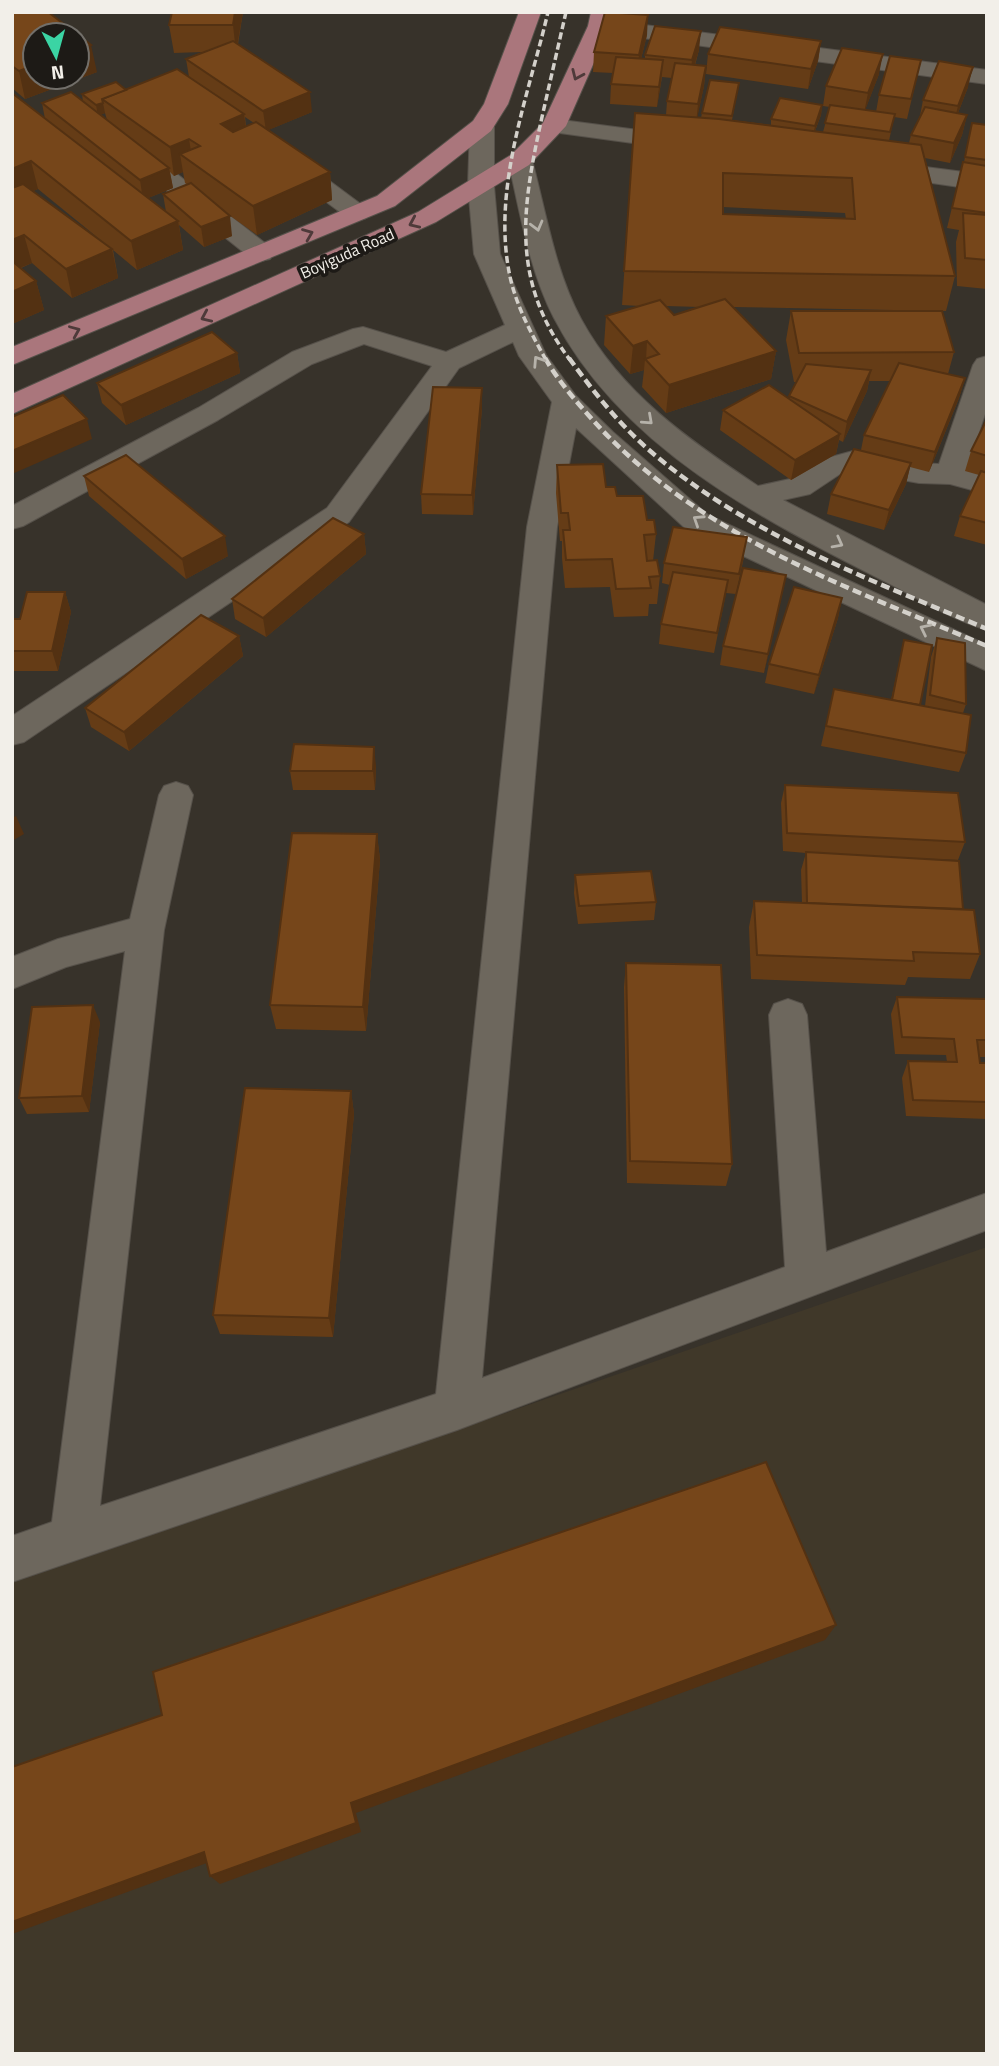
<svg xmlns="http://www.w3.org/2000/svg" width="999" height="2066" viewBox="0 0 999 2066" font-family="'Titillium Web',sans-serif">
  <style>
    .built { fill: #403829 }
    .lines { fill: none; stroke-linecap: round; stroke-linejoin: round }
    .minor-casing { stroke: #56514a; stroke-width: 2 }
    .major-casing { stroke: #56514a; stroke-width: 2 }
    .minor { fill: #6d675d; fill-rule: evenodd }
    .major { fill: #aa767c; fill-rule: evenodd }
    .rail-far1 { stroke: #d4d1cb; stroke-width: 3.5; stroke-dasharray: 7 3.5; stroke-linecap: butt }
    .rail { stroke: #d4d1cb; stroke-width: 4.5; stroke-dasharray: 9 4.5; stroke-linecap: butt }
    .wall { fill: #653c16; fill-rule: evenodd }
    .shaded-wall { fill: #533112 }
    .building { fill: #76461a; stroke: #533112; stroke-width: 2; fill-rule: evenodd }
    .oneway { stroke: #4e3a3a }
    .oneway2 { stroke: #b6b2aa }
    .labels { text-anchor: middle; dominant-baseline: central; stroke-width: 7; stroke-linejoin: round; paint-order: stroke }
    .far-street-label { font-size: 16px; fill: #f2efe9; stroke: #1d1a16 }
  </style>
  <rect width="100%" height="100%" fill="#37322a"/>
  <!-- built -->
  <polygon class="built" points="987,1247 987,2054 12,2054 12,1583"/>
  <g class="lines">
    <defs>
      <g id="minor">
        <polygon points="599,19 987,70 987,84 591,31 588,26 591,21"/>
        <polygon points="482,119 491,121 494,126 494,186 500,254 546,355 576,396 613,432 708,515 987,645 987,671 686,529 576,428 557,527 482,1378 785,1267 769,1015 774,1004 788,999 802,1004 807,1015 826,1252 987,1193 987,1230 457,1430 12,1582 12,1536 52,1522 125,951 66,967 12,989 12,957 58,939 130,919 159,795 164,786 176,782 188,786 193,795 164,930 100,1506 436,1394 527,527 552,402 519,356 513,342 459,368 349,522 24,742 12,745 12,716 327,508 432,366 364,344 312,364 218,420 23,526 12,529 12,506 198,408 292,352 353,329 363,327 446,352 505,325 474,254 468,186 470,126 473,121"/>
        <polygon points="554,119 684,136 693,138 696,143 693,148 684,150 545,131 542,126 545,121"/>
        <polygon points="131,143 140,145 270,247 274,253 270,259 261,261 252,259 122,155 119,150 122,145"/>
        <path d="M 520,153 L 529,155 L 532,160 C 546,212 555,271 581,319 C 621,393 690,441 758,486 L 790,479 L 820,460 L 853,451 L 919,463 L 939,464 L 973,365 L 977,359 L 987,356 L 987,408 L 967,469 L 987,474 L 987,494 L 950,484 L 919,483 L 853,471 L 840,474 L 810,494 L 783,500 L 987,605 L 987,630 C 952,620 918,598 886,582 C 761,519 621,447 554,318 C 529,270 520,212 508,160 L 511,155 Z"/>
        <polygon points="291,157 300,159 366,208 370,213 366,218 357,221 348,218 282,169 279,164 282,159"/>
        <polygon points="879,161 987,175 987,191 870,174 866,169 870,164"/>
      </g>
      <g id="major">
        <polygon points="519,12 541,12 508,104 491,131 395,206 12,365 12,347 377,196 473,121 484,104"/>
        <polygon points="591,12 613,12 610,26 566,126 529,165 436,222 12,414 12,394 418,212 511,155 543,123 588,26"/>
      </g>
    </defs>
    <!-- minor casing -->
    <use href="#minor" class="minor-casing"/>
    <!-- major casing -->
    <use href="#major" class="major-casing"/>
    <!-- minor -->
    <use href="#minor" class="minor"/>
    <!-- major -->
    <use href="#major" class="major"/>
    <!-- rail-far1 -->
    <g class="rail-far1">
      <path d="M 566,12 C 558,47 550,82 542,117 C 522,208 510,280 570,360"/>
      <path d="M 546,360 C 532,335 518,309 511,281 C 490,192 528,98 548,12"/>
    </g>
    <!-- rail -->
    <g class="rail">
      <path d="M 545,358 C 560,384 581,407 601,429 C 706,539 850,588 987,646"/>
      <path d="M 569,358 C 593,391 618,423 649,450 C 746,534 871,580 987,629"/>
    </g>
  </g>
  <!-- wall -->
  <g class="wall">
    <polygon points="12,12 97,72 25,99 12,88"/>
    <path d="M 172,12 L 243,12 L 238,44 L 312,112 L 268,130 L 330,172 L 332,200 L 257,235 L 222,210 L 232,236 L 204,247 L 179,225 L 183,250 L 137,270 L 113,250 L 118,278 L 72,298 L 32,263 L 21,268 L 36,281 L 44,310 L 12,324 L 12,93 L 45,119 L 42,103 L 83,102 L 82,94 L 126,90 L 189,77 L 186,59 L 202,52 L 174,53 L 169,25 ZM 105,113 L 107,120 L 100,115 ZM 245,117 L 254,123 L 246,126 ZM 170,172 L 174,176 L 183,172 L 185,183 L 188,185 L 163,194 L 166,212 L 148,198 L 173,188 ZM 38,189 L 103,242 L 33,191 Z"/>
    <path d="M 647,35 L 641,59 L 645,59 L 645,55 L 699,50 L 695,65 L 706,66 L 704,86 L 697,117 L 701,118 L 702,113 L 739,83 L 732,120 L 771,125 L 771,119 L 822,105 L 821,115 L 815,131 L 823,132 L 830,107 L 823,106 L 826,86 L 879,74 L 865,110 L 876,112 L 879,95 L 921,60 L 907,119 L 894,117 L 889,141 L 909,143 L 911,135 L 920,116 L 923,100 L 968,87 L 958,113 L 967,115 L 962,135 L 950,163 L 925,158 L 955,276 L 946,311 L 733,307 L 776,351 L 771,379 L 666,413 L 642,387 L 644,370 L 630,374 L 604,345 L 606,316 L 640,306 L 622,305 L 635,113 L 666,115 L 667,101 L 672,78 L 662,77 L 657,107 L 610,104 L 611,84 L 613,73 L 593,72 L 594,52 ZM 723,207 L 845,213 L 846,219 L 723,214 ZM 666,306 L 700,307 L 674,315 Z"/>
    <polygon points="821,41 818,61 808,89 706,74 708,54"/>
    <polygon points="972,123 987,125 987,289 957,286 956,242 959,230 947,228 963,162 964,162"/>
    <polygon points="791,311 954,352 948,374 965,378 959,398 929,472 910,467 906,484 884,530 827,514 831,494 861,450 864,435 891,381 869,381 867,391 843,442 839,440 836,454 791,480 720,430 723,410 789,399 796,382 794,382 786,340"/>
    <polygon points="237,353 240,373 126,425 102,403 97,383"/>
    <polygon points="482,388 482,408 473,515 422,514 421,494"/>
    <polygon points="987,419 987,545 954,536 960,516 979,475 965,471 971,451"/>
    <polygon points="557,465 606,487 647,520 656,534 653,561 660,576 657,604 649,604 648,616 614,617 610,587 565,588 562,558 562,541 560,541 556,493"/>
    <polygon points="84,476 228,556 186,579 89,496"/>
    <polygon points="364,534 366,554 266,637 235,619 232,599"/>
    <polygon points="744,557 736,594 726,593 714,653 659,644 661,624 670,585 662,583 664,563"/>
    <polygon points="786,575 764,673 720,665 723,646"/>
    <polygon points="65,592 71,612 58,671 12,671 12,619 20,619"/>
    <polygon points="842,598 838,618 814,694 765,683 769,664"/>
    <polygon points="239,636 243,656 129,751 91,727 85,708"/>
    <polygon points="937,638 966,704 963,713 966,753 959,772 821,746 834,689 891,700 904,640 920,705 925,706 931,657"/>
    <polygon points="376,766 375,790 293,790 290,771"/>
    <polygon points="785,785 965,842 958,860 868,856 963,909 980,954 970,979 908,977 905,985 751,979 749,927 754,901 802,903 801,870 806,853 783,851 781,803"/>
    <polygon points="377,834 380,860 366,1031 276,1029 270,1005"/>
    <polygon points="575,875 656,902 654,920 578,924 574,893"/>
    <polygon points="626,963 732,1164 726,1186 627,1183 624,987"/>
    <polygon points="897,997 987,999 987,1057 979,1057 980,1063 987,1063 987,1119 906,1116 902,1078 908,1061 947,1062 946,1055 895,1054 891,1014"/>
    <polygon points="100,1022 89,1112 27,1114 19,1098"/>
    <polygon points="351,1091 354,1114 333,1337 220,1334 213,1315"/>
  </g>
  <!-- shaded-wall -->
  <g class="shaded-wall">
    <polygon points="235,12 243,12 236,52 233,25"/>
    <polygon points="648,15 647,35 637,75 639,55"/>
    <polygon points="701,31 699,50 690,80 692,60"/>
    <polygon points="821,41 818,61 808,89 811,69"/>
    <polygon points="91,45 97,72 25,99 19,71 35,65 35,77 77,77 77,50"/>
    <polygon points="883,54 879,74 864,113 868,93"/>
    <polygon points="663,60 661,80 657,107 659,87"/>
    <polygon points="706,66 704,86 696,124 698,104"/>
    <polygon points="973,67 968,87 953,126 958,106"/>
    <polygon points="310,92 312,112 266,131 263,111"/>
    <polygon points="103,103 105,113 98,116 96,105"/>
    <polygon points="822,105 821,115 813,136 815,126"/>
    <polygon points="244,114 248,142 221,124"/>
    <polygon points="967,115 962,135 950,163 954,143"/>
    <polygon points="189,139 193,164 180,154 183,172 174,176 170,147"/>
    <polygon points="31,161 38,189 12,200 12,169"/>
    <polygon points="169,168 173,188 143,200 140,180"/>
    <polygon points="330,172 332,200 257,235 253,206"/>
    <polygon points="230,216 232,236 204,247 201,227"/>
    <polygon points="178,221 183,250 137,270 131,241"/>
    <polygon points="24,235 32,263 12,271 12,240"/>
    <polygon points="112,249 118,278 72,298 66,269"/>
    <polygon points="36,281 44,310 12,324 12,292"/>
    <polygon points="647,341 646,360 645,359 644,370 630,374 633,346"/>
    <polygon points="776,351 771,379 666,413 669,385"/>
    <polygon points="237,353 240,373 126,425 121,405"/>
    <polygon points="871,370 867,391 843,442 847,422"/>
    <polygon points="965,378 959,398 929,472 935,452"/>
    <polygon points="482,388 482,408 473,515 472,495"/>
    <polygon points="87,419 92,439 12,474 12,451"/>
    <polygon points="840,434 836,454 791,480 795,460"/>
    <polygon points="911,463 906,484 884,530 889,510"/>
    <polygon points="364,534 366,554 266,637 263,618"/>
    <polygon points="225,536 228,556 186,579 182,559"/>
    <polygon points="786,575 782,595 764,673 768,654"/>
    <polygon points="65,592 71,612 58,671 52,651"/>
    <polygon points="842,598 838,618 814,694 819,675"/>
    <polygon points="239,636 243,656 129,751 124,732"/>
    <polygon points="374,747 376,766 375,790 373,771"/>
    <polygon points="16,816 24,834 12,841 12,818"/>
    <polygon points="377,834 380,860 366,1031 363,1007"/>
    <polygon points="93,1005 100,1022 89,1112 82,1096"/>
    <polygon points="351,1091 354,1114 333,1337 329,1318"/>
    <polygon points="836,1625 825,1640 356,1813 361,1832 220,1884 210,1876 351,1803"/>
    <polygon points="204,1852 215,1860 12,1934 12,1922"/>
  </g>
  <!-- building -->
  <g class="building">
    <polygon points="12,12 48,12 91,45 77,50 77,35 35,35 35,65 19,71 12,66"/>
    <polygon points="172,12 235,12 233,25 169,25"/>
    <polygon points="605,12 648,15 639,55 594,52"/>
    <polygon points="655,26 701,31 692,60 645,55"/>
    <polygon points="720,27 821,41 811,69 708,54"/>
    <polygon points="233,41 310,92 263,111 186,59"/>
    <polygon points="842,48 883,54 868,93 826,86"/>
    <polygon points="890,56 921,60 911,99 879,95"/>
    <polygon points="616,57 663,60 659,87 611,84"/>
    <polygon points="939,61 973,67 958,106 923,100"/>
    <polygon points="675,63 706,66 698,104 667,101"/>
    <polygon points="177,69 244,114 221,124 233,132 256,122 330,172 253,206 180,154 200,146 189,139 170,147 102,99"/>
    <polygon points="710,80 739,83 732,116 702,113"/>
    <polygon points="116,82 126,90 102,99 103,103 96,105 82,94"/>
    <polygon points="71,92 169,168 140,180 42,103"/>
    <polygon points="12,93 178,221 131,241 31,161 12,169"/>
    <polygon points="780,98 822,105 815,126 771,119"/>
    <polygon points="830,105 895,114 890,132 825,123"/>
    <polygon points="925,107 967,115 954,143 911,135"/>
    <path d="M 635,113 L 719,119 L 921,145 L 955,276 L 624,271 ZM 723,173 L 852,178 L 855,219 L 723,214 Z"/>
    <polygon points="972,123 987,125 987,160 965,157"/>
    <polygon points="963,162 987,166 987,213 952,208"/>
    <polygon points="191,183 230,216 201,227 163,194"/>
    <polygon points="23,184 112,249 66,269 24,235 12,240 12,188"/>
    <polygon points="963,213 987,215 987,260 965,258"/>
    <polygon points="12,261 36,281 12,292"/>
    <polygon points="725,299 776,351 669,385 645,359 659,354 647,341 633,346 606,316 660,300 674,315"/>
    <polygon points="791,311 942,311 954,352 799,353"/>
    <polygon points="212,332 237,353 121,405 97,383"/>
    <polygon points="899,363 965,378 935,452 864,435"/>
    <polygon points="806,364 871,370 847,422 789,396"/>
    <polygon points="769,385 840,434 795,460 723,410"/>
    <polygon points="433,387 482,388 472,495 421,494"/>
    <polygon points="63,395 87,419 12,451 12,417"/>
    <polygon points="987,419 987,456 971,451"/>
    <polygon points="854,449 911,463 889,510 831,494"/>
    <polygon points="126,455 225,536 182,559 84,476"/>
    <polygon points="603,464 606,487 615,487 617,496 643,496 647,520 654,520 656,534 644,535 647,561 657,560 660,576 649,577 651,588 616,589 612,559 566,560 563,530 570,530 568,513 561,513 557,465"/>
    <polygon points="981,471 987,473 987,523 960,516"/>
    <polygon points="333,518 364,534 263,618 232,599"/>
    <polygon points="673,527 747,537 739,574 664,563"/>
    <polygon points="743,568 786,575 768,654 723,646"/>
    <polygon points="673,572 728,580 717,633 661,624"/>
    <polygon points="794,587 842,598 819,675 769,664"/>
    <polygon points="27,592 65,592 52,651 12,651 12,619 20,619"/>
    <polygon points="201,615 239,636 124,732 85,708"/>
    <polygon points="937,638 965,643 966,704 930,695"/>
    <polygon points="904,640 932,645 920,705 892,700"/>
    <polygon points="834,689 971,715 966,753 826,726"/>
    <polygon points="294,744 374,747 373,771 290,771"/>
    <polygon points="785,785 958,793 965,842 787,833"/>
    <polygon points="292,833 377,834 363,1007 270,1005"/>
    <polygon points="806,852 959,861 963,909 807,903"/>
    <polygon points="651,871 656,902 579,906 575,875"/>
    <polygon points="754,901 974,910 980,954 913,952 914,961 757,955"/>
    <polygon points="626,963 721,965 732,1164 630,1161"/>
    <polygon points="897,997 987,999 987,1040 977,1040 980,1063 987,1063 987,1102 913,1100 908,1061 957,1062 954,1039 902,1037"/>
    <polygon points="93,1005 82,1096 19,1098 32,1007"/>
    <polygon points="245,1088 351,1091 329,1318 213,1315"/>
    <polygon points="766,1462 836,1625 351,1803 356,1823 210,1876 204,1852 12,1922 12,1767 162,1715 153,1672"/>
  </g>
  <!-- one-way arrows -->
  <defs><path id="oneway-chevron" d="M-2-3.5L2.5 0L-2 3.5" fill="none" stroke-width="1.6" stroke-linecap="round" stroke-linejoin="round" transform="scale(1.75)"/></defs>
  <g class="oneway">
    <use href="#oneway-chevron" transform="translate(577 75) rotate(114)"/>
    <use href="#oneway-chevron" transform="translate(414 223) rotate(156)"/>
    <use href="#oneway-chevron" transform="translate(308 234) rotate(-22)"/>
    <use href="#oneway-chevron" transform="translate(206 317) rotate(156)"/>
    <use href="#oneway-chevron" transform="translate(75 331) rotate(-23)"/>
  </g>
  <g class="oneway2">
    <use href="#oneway-chevron" transform="translate(537 226) rotate(75)"/>
    <use href="#oneway-chevron" transform="translate(538 361) rotate(-123)"/>
    <use href="#oneway-chevron" transform="translate(648 420) rotate(42)"/>
    <use href="#oneway-chevron" transform="translate(698 520) rotate(-147)"/>
    <use href="#oneway-chevron" transform="translate(838 543) rotate(28)"/>
    <use href="#oneway-chevron" transform="translate(925 629) rotate(-154)"/>
  </g>
  <g class="labels">
    <!-- far-street labels -->
    <g class="far-street-label">
      <text transform="translate(347 253) rotate(-24)">Boyiguda Road</text>
    </g>
  </g>
  <!-- border -->
  <rect width="999" height="2066" fill="none" stroke="#f2efe9" stroke-width="28"/>
  <!-- north arrow -->
  <g transform="translate(56 56) rotate(174)"><circle r="33" fill="#1d1a16" stroke="#726f6a" stroke-width="2"/>
  <path d="M0-5L12 26L0 18L-12 26Z" fill="#3bd4a4"/>
  <text y="-10" font-size="19" font-weight="bold" text-anchor="middle" fill="#f2efe9">N</text>
  </g>
</svg>
